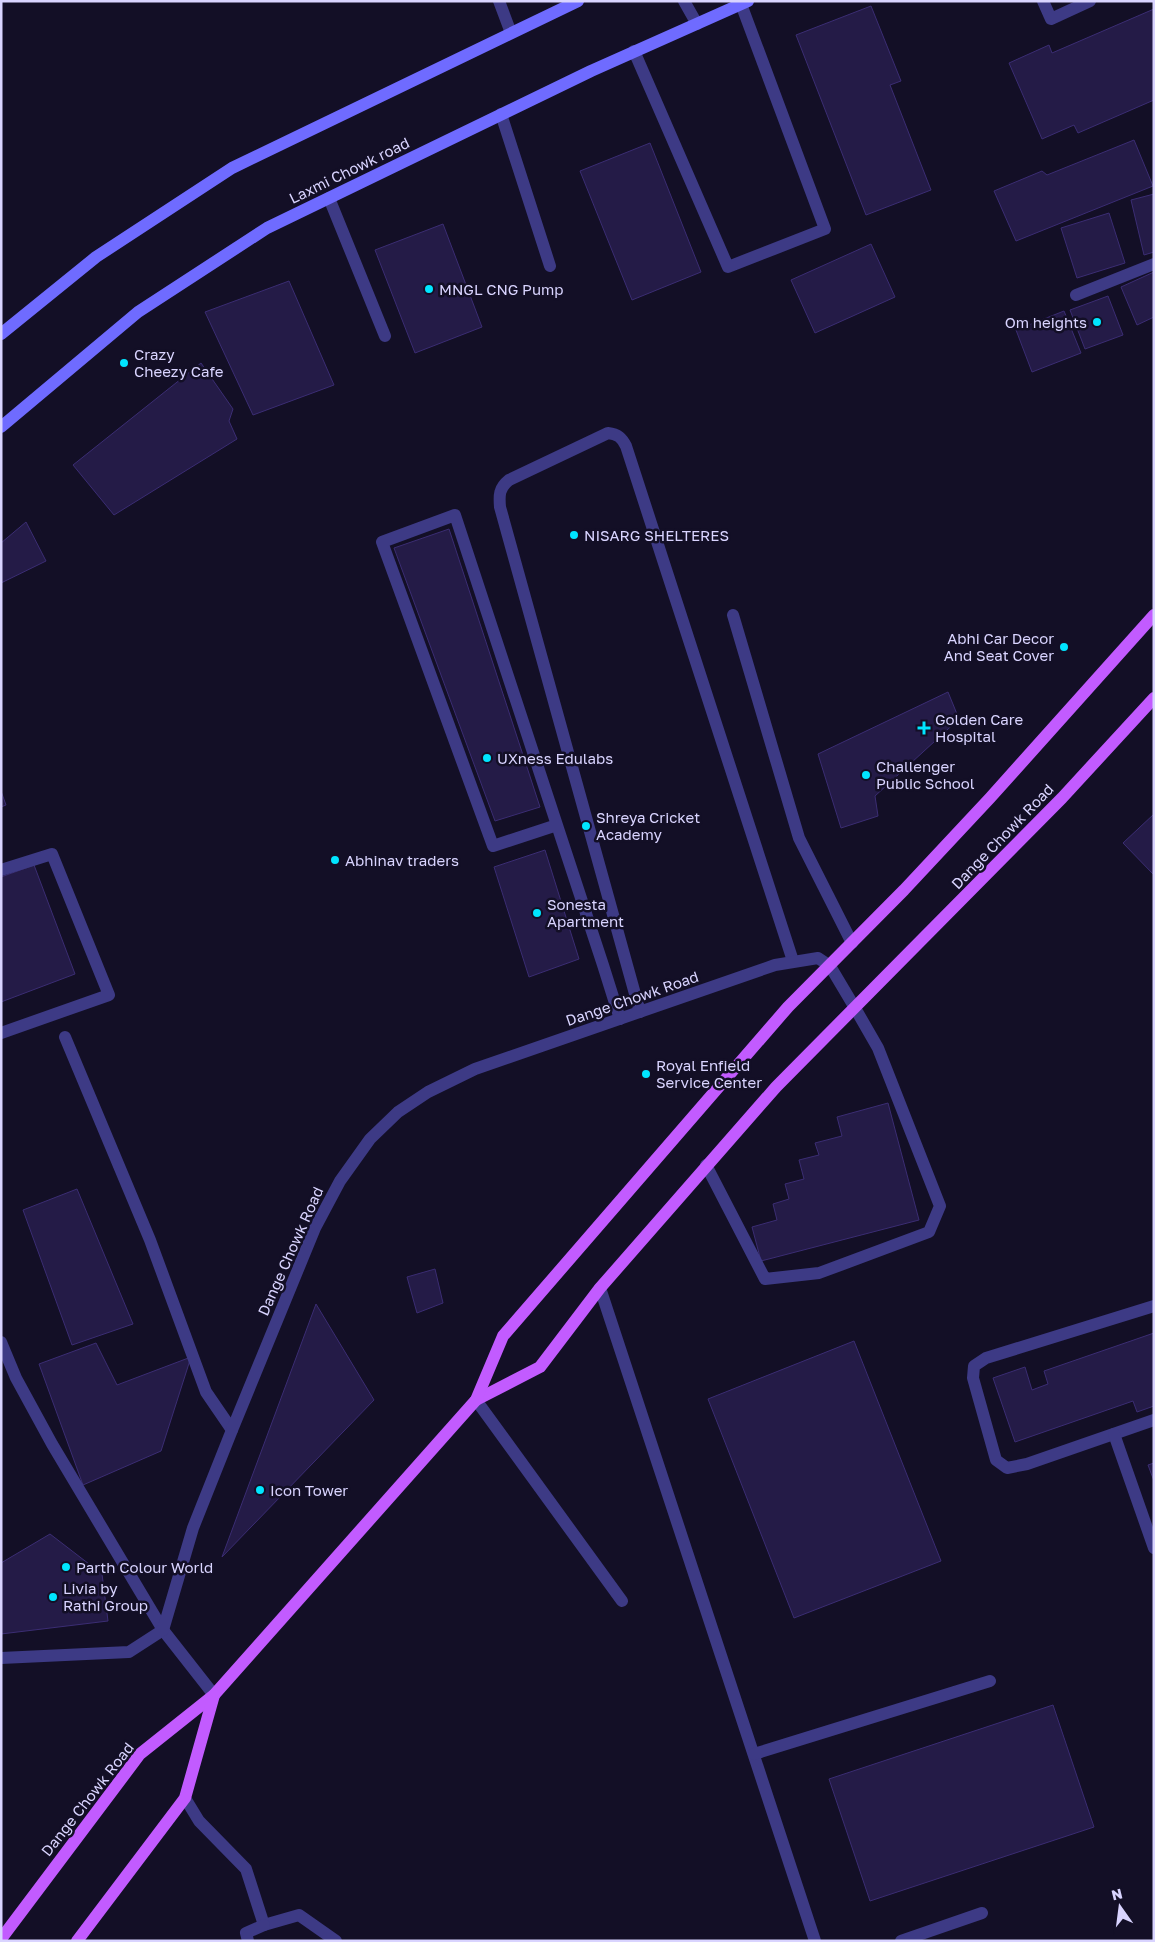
<svg xmlns="http://www.w3.org/2000/svg" width="1155" height="1942" viewBox="0 0 1155 1942" font-family="'Golos Text',sans-serif">
  <style>
    .building { fill: #241b47; stroke: #3b2d73 }
    .lines { fill: none; stroke-linecap: round; stroke-linejoin: round }
    .lane { stroke: #3d3a85; stroke-width: 12 }
    .street { stroke: #3d3a85; stroke-width: 12 }
    .secondary { stroke: #6f6bff; stroke-width: 12 }
    .primary { stroke: #c25bff; stroke-width: 12 }
    .poi-dot { fill: #00e5ff; stroke: #130f26; stroke-width: 2 }
    .labels { text-anchor: middle; dominant-baseline: central; stroke-width: 5; stroke-linejoin: round; paint-order: stroke }
    .street-label { font-size: 15px; fill: #d9d4ff; stroke: #130f26 }
    .poi-label { font-size: 15px; fill: #d9d4ff; stroke: #130f26; text-anchor: start }
  </style>
  <rect width="100%" height="100%" fill="#130f26"/>
  <!-- building -->
  <g class="building">
    <polygon points="871,6 901,81 890,85 931,190 866,215 796,35"/>
    <polygon points="1154,9 1154,100 1078,133 1074,125 1042,139 1009,63 1049,45 1052,53"/>
    <polygon points="1134,140 1153,186 1016,241 994,191 1042,171 1047,175"/>
    <polygon points="650,143 701,272 632,300 580,171"/>
    <polygon points="1154,194 1154,252 1144,255 1131,200"/>
    <polygon points="1109,213 1125,263 1077,278 1061,228"/>
    <polygon points="443,224 482,327 415,353 375,250"/>
    <polygon points="871,244 895,297 815,333 791,280"/>
    <polygon points="1154,272 1154,317 1137,325 1121,287"/>
    <polygon points="289,281 334,385 253,415 205,312"/>
    <polygon points="1108,296 1123,335 1085,349 1070,310"/>
    <polygon points="1064,311 1081,353 1032,372 1016,330"/>
    <polygon points="201,363 233,409 229,421 237,439 114,515 73,465"/>
    <polygon points="26,522 46,561 1,583 1,543"/>
    <polygon points="449,529 540,807 495,821 394,548"/>
    <polygon points="948,692 959,719 875,796 878,816 841,828 818,754"/>
    <polygon points="1,791 6,805 1,807"/>
    <polygon points="1154,814 1154,873 1153,874 1123,843"/>
    <polygon points="545,850 579,959 529,977 494,867"/>
    <polygon points="34,865 75,974 1,1002 1,877"/>
    <polygon points="888,1103 919,1220 761,1261 752,1227 777,1220 773,1204 789,1199 785,1184 804,1179 799,1160 819,1155 815,1143 842,1136 837,1117"/>
    <polygon points="77,1189 133,1324 72,1345 23,1210"/>
    <polygon points="435,1269 443,1303 417,1313 407,1277"/>
    <polygon points="316,1304 374,1400 222,1557"/>
    <polygon points="1154,1333 1154,1406 1137,1412 1133,1401 1015,1442 993,1378 1025,1367 1032,1390 1048,1384 1044,1371"/>
    <polygon points="854,1341 941,1561 794,1618 708,1399"/>
    <polygon points="96,1343 117,1385 191,1357 161,1451 83,1485 39,1364"/>
    <polygon points="1154,1463 1154,1481 1148,1465"/>
    <polygon points="50,1534 102,1574 108,1621 1,1634 1,1563"/>
    <polygon points="1053,1705 1094,1827 870,1901 829,1779"/>
  </g>
  <g class="lines">
    <!-- lane -->
    <g class="lane">
      <polyline points="634,51 728,267 825,229 741,4"/>
      <polyline points="501,114 550,266"/>
      <polyline points="329,198 385,336"/>
      <polyline points="557,825 493,846 382,542 455,515 603,965 620,1019"/>
      <polyline points="65,1037 150,1240 206,1392 232,1430"/>
      <polyline points="706,1165 765,1279 819,1273 929,1232 940,1206 878,1048 855,1008"/>
      <polyline points="476,1400 622,1601"/>
      <polyline points="185,1798 199,1821 246,1869 264,1925 299,1915 336,1941"/>
      <polyline points="248,1941 246,1933 264,1925"/>
    </g>
    <!-- street -->
    <g class="street">
      <polyline points="499,1 511,33"/>
      <polyline points="684,1 697,24"/>
      <polyline points="1043,1 1051,19 1090,1"/>
      <polyline points="1076,295 1154,264"/>
      <polyline points="733,615 799,838 852,943"/>
      <polyline points="1,870 52,854 109,995 1,1033"/>
      <path d="M 640,1012 L 500,507 C 499,495 499,488 509,480 L 608,433 C 618,434 622,438 626,446 L 793,961"/>
      <polyline points="600,1288 815,1941"/>
      <polyline points="1154,1306 986,1358 974,1366 973,1378 996,1460 1007,1468 1027,1464 1154,1420"/>
      <polyline points="1,1342 16,1378 52,1444 163,1630 214,1695"/>
      <polyline points="1114,1434 1154,1548"/>
      <polyline points="1,1658 129,1652 163,1630 193,1528 232,1430 315,1228 340,1181 370,1139 398,1112 428,1092 475,1069 775,965 818,958 830,966 855,1008"/>
      <polyline points="754,1754 990,1681"/>
      <polyline points="901,1941 982,1913"/>
    </g>
    <!-- secondary -->
    <g class="secondary">
      <polyline points="1,334 96,257 232,168 578,1"/>
      <polyline points="1,427 138,312 267,228 591,71 748,1"/>
    </g>
    <!-- primary -->
    <g class="primary">
      <polyline points="476,1400 540,1367 600,1288 776,1087 1062,798 1154,698"/>
      <polyline points="1,1939 140,1754 214,1695 476,1400 503,1336 788,1007 904,890 990,798 1154,615"/>
      <polyline points="77,1941 185,1798 214,1695"/>
    </g>
  </g>
  <!-- markers -->
  <g class="poi-dot">
    <circle cx="429" cy="289" r="5"/>
    <circle cx="1097" cy="322" r="5"/>
    <circle cx="124" cy="363" r="5"/>
    <circle cx="574" cy="535" r="5"/>
    <circle cx="1064" cy="647" r="5"/>
    <path d="M921.5 720.5h5v5h5v5h-5v5h-5v-5h-5v-5h5z"/>
    <circle cx="487" cy="758" r="5"/>
    <circle cx="866" cy="775" r="5"/>
    <circle cx="586" cy="826" r="5"/>
    <circle cx="335" cy="860" r="5"/>
    <circle cx="537" cy="913" r="5"/>
    <circle cx="646" cy="1074" r="5"/>
    <circle cx="260" cy="1490" r="5"/>
    <circle cx="66" cy="1567" r="5"/>
    <circle cx="53" cy="1597" r="5"/>
  </g>
  <g class="labels">
    <!-- street labels -->
    <g class="street-label">
      <text transform="translate(349 170) rotate(-26)">Laxmi Chowk road</text>
      <text transform="translate(1002 836) rotate(-46)">Dange Chowk Road</text>
      <text transform="translate(632 998) rotate(-19)">Dange Chowk Road</text>
      <text transform="translate(290 1251) rotate(-66)">Dange Chowk Road</text>
      <text transform="translate(87 1799) rotate(-52)">Dange Chowk Road</text>
    </g>
    <!-- poi labels -->
    <g class="poi-label">
      <text x="439" y="289">MNGL CNG Pump</text>
      <text x="1087" y="322" text-anchor="end">Om heights</text>
      <text x="134" y="354">Crazy<tspan x="134" dy="17">Cheezy Cafe</tspan></text>
      <text x="584" y="535">NISARG SHELTERES</text>
      <text x="1054" y="638" text-anchor="end">Abhi Car Decor<tspan x="1054" dy="17">And Seat Cover</tspan></text>
      <text x="935" y="719">Golden Care<tspan x="935" dy="17">Hospital</tspan></text>
      <text x="497" y="758">UXness Edulabs</text>
      <text x="876" y="766">Challenger<tspan x="876" dy="17">Public School</tspan></text>
      <text x="596" y="817">Shreya Cricket<tspan x="596" dy="17">Academy</tspan></text>
      <text x="345" y="860">Abhinav traders</text>
      <text x="547" y="904">Sonesta<tspan x="547" dy="17">Apartment</tspan></text>
      <text x="656" y="1065">Royal Enfield<tspan x="656" dy="17">Service Center</tspan></text>
      <text x="270" y="1490">Icon Tower</text>
      <text x="76" y="1567">Parth Colour World</text>
      <text x="63" y="1588">Livia by<tspan x="63" dy="17">Rathi Group</tspan></text>
    </g>
  </g>
  <!-- border -->
  <rect width="1155" height="1942" fill="none" stroke="#d9d4ff" stroke-width="5"/>
  <!-- north arrow -->
  <g transform="translate(1120 1907) rotate(346)" stroke="#130f26" stroke-width="4" paint-order="stroke">
  <path d="M0-4L9 19L0 12L-9 19Z" fill="#d9d4ff"/>
  <text y="-8" font-size="14" font-weight="bold" text-anchor="middle" fill="#d9d4ff">N</text>
  </g>
</svg>
